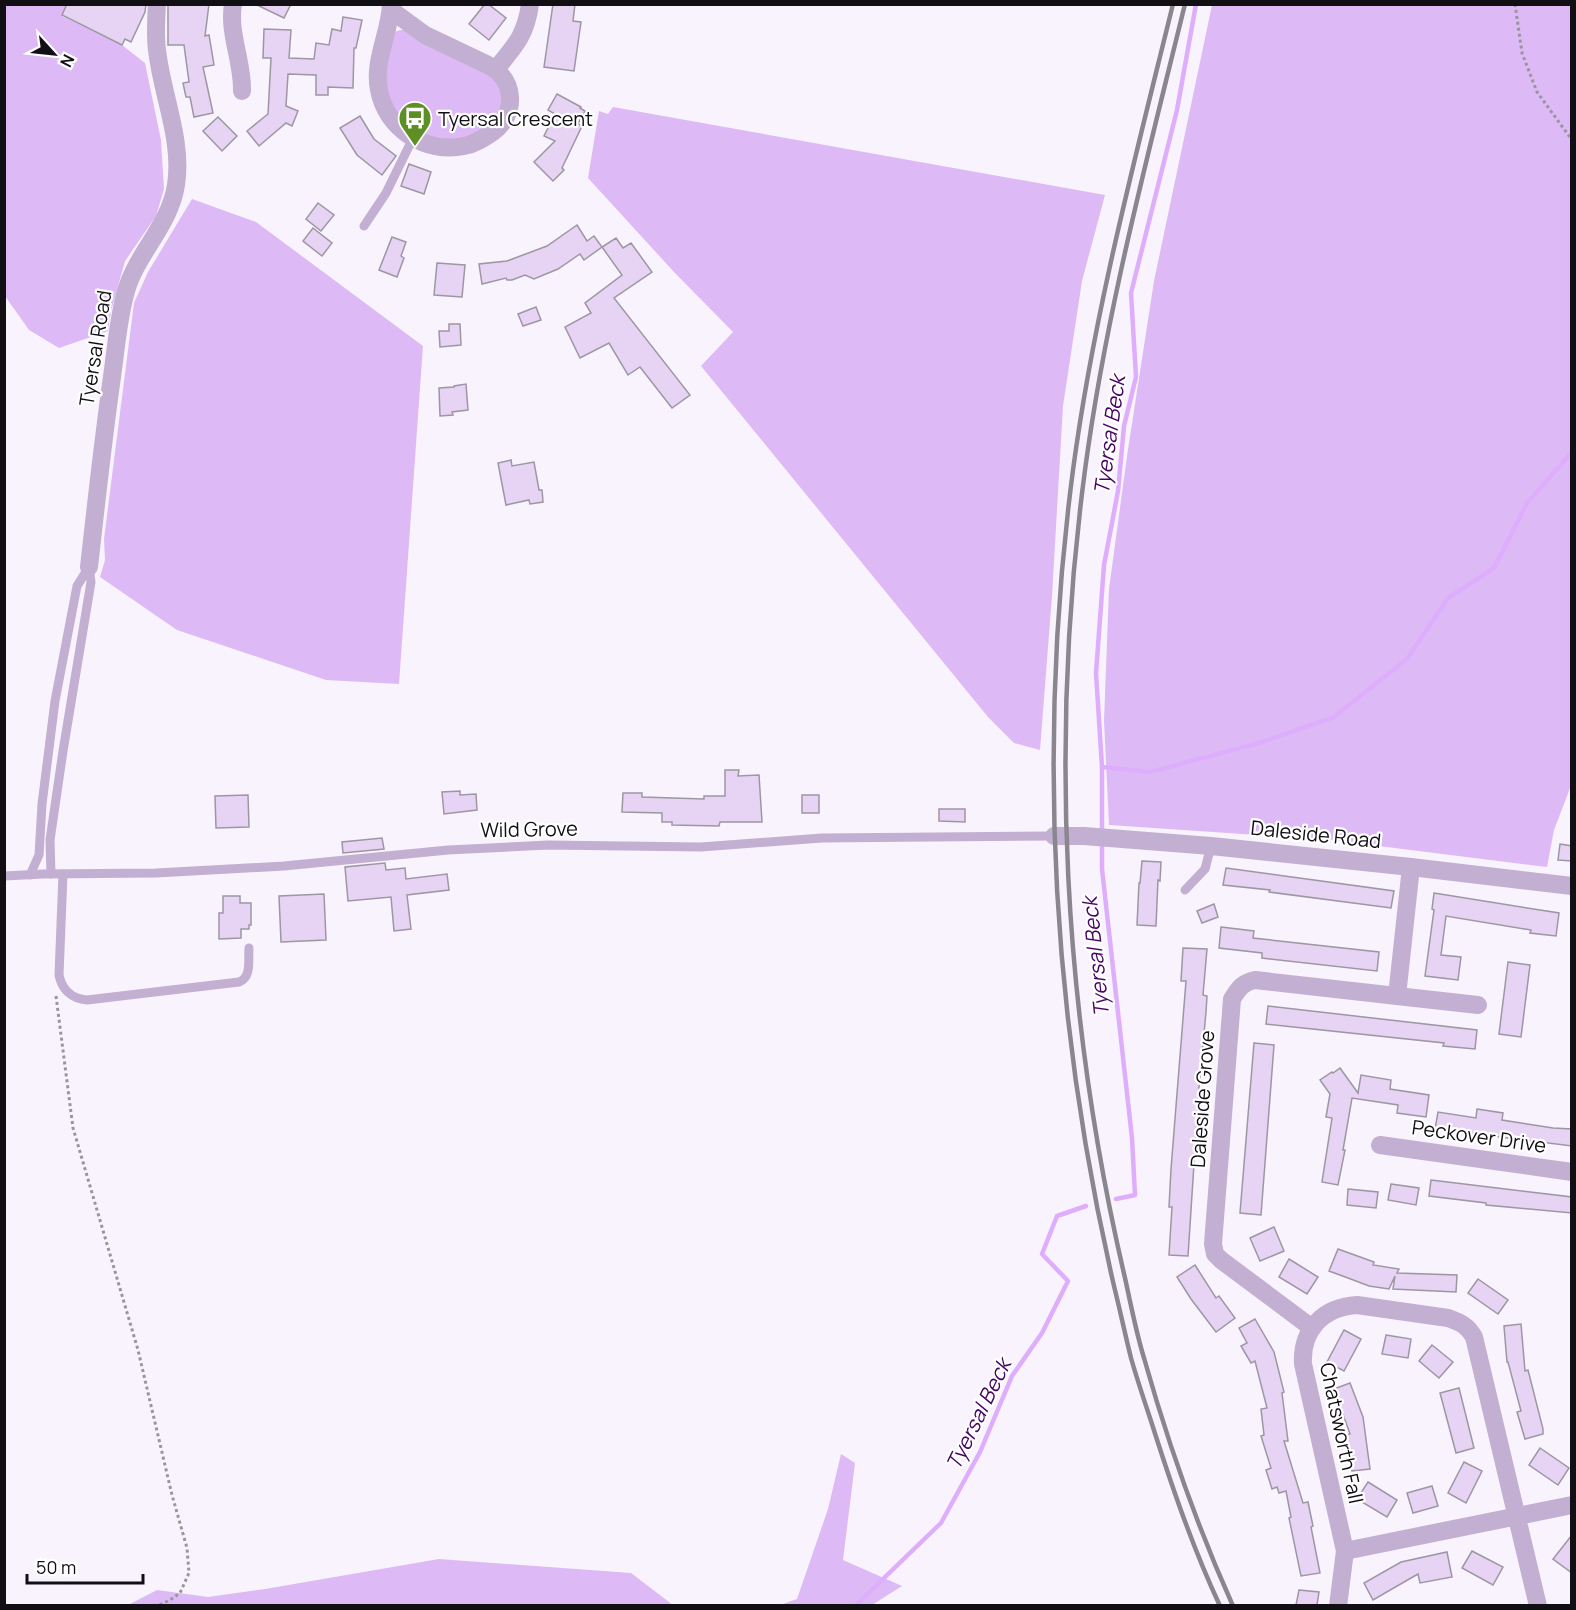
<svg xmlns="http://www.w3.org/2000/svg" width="1576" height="1610" viewBox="0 0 1576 1610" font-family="Manrope,sans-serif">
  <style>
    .green { fill: #ddbaf6 }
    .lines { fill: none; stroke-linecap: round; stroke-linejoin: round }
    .stream { stroke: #deaefd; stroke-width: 4.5 }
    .building { fill: #e7d4f4; stroke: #9d96a3; stroke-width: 1.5 }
    .path { stroke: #9a959d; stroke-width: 3; stroke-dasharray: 3 3; stroke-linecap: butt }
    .service { stroke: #c3afd2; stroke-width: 9 }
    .minor { stroke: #c3afd2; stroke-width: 18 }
    .rail { stroke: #8a868e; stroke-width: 4.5 }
    .labels { text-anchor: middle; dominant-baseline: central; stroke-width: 4.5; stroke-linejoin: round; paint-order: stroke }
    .poi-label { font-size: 20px; fill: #120f14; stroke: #fff; text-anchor: start }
    .street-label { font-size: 20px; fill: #120f14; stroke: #fff }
    .water-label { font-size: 21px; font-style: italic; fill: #460464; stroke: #fff }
  </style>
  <rect width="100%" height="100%" fill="#f9f3fe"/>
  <!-- green -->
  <g class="green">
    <polygon points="4,5 67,5 62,16 122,45 145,63 161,140 164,189 156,216 125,261 111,311 108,331 59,348 29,330 5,296"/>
    <polygon points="1212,5 1571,5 1571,17 1570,21 1572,24 1572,783 1554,830 1547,867 1331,840 1109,825 1104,721 1109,589 1127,456 1154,281"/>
    <polygon points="404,29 494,76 503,98 500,112 483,132 448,142 416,132 392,108 383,77 394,32"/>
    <polygon points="613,107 1105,195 1082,281 1063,406 1052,596 1040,750 1014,743 988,717 701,366 733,332 674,272 588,178 599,111 608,114"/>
    <polygon points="192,199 256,222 423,346 399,684 326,680 177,630 100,577 105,560 104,539 134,303 148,272"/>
    <polygon points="841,1454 855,1463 843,1560 902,1586 872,1605 780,1605 797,1599 828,1509"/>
    <polygon points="439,1559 631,1573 673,1605 128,1605 157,1590 208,1597 265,1589"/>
  </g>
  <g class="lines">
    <!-- stream -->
    <g class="stream">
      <polyline points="1102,767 1150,772 1259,743 1334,717 1407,659 1448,598 1494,568 1527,503 1572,452"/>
      <polyline points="1102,834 1102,767 1096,673 1104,565 1118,491 1124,426 1136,377 1131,293 1177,110 1196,4"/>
      <polyline points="1102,842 1102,869 1132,1138 1135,1195 1116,1199"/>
      <polyline points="855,1606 941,1523 980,1452 1012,1376 1042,1333 1068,1281 1042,1254 1057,1216 1086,1206"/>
    </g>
  </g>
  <!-- building -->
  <g class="building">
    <polygon points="67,4 146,4 145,12 131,42 125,39 122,45 62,15"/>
    <polygon points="168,4 209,4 205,36 209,35 214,65 203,67 213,113 194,117 190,97 186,97 183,83 189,82 184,45 168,45"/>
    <polygon points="255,4 291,4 284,18"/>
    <polygon points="485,4 488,4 506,18 489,40 469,24"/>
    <polygon points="553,4 575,4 573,21 581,22 574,71 544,67"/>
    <polygon points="343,17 362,20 356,48 354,48 353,88 328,87 328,95 316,95 316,75 288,74 286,106 298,111 292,126 286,123 259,146 247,131 268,114 271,58 263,58 264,29 291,30 289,58 314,59 316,43 329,45 332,29 341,31"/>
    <polygon points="557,94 581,107 580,108 585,111 578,124 582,126 562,168 564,170 553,181 534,162 555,141 544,136 555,114 548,110"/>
    <polygon points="360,116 374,139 396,156 382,175 357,155 340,128"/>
    <polygon points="218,117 237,136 222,151 203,131"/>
    <polygon points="409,164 431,172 424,194 401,186"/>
    <polygon points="318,203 334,215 321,231 306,219"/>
    <polygon points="577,225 587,241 594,236 602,247 584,260 580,254 558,269 534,279 525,275 512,280 507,280 506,278 482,284 479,264 507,261 547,246"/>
    <polygon points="313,228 332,243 322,256 303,241"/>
    <polygon points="392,237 406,242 401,256 404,258 397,277 379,270"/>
    <polygon points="616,238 623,248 631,243 652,272 614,298 690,395 672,408 640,367 628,375 609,343 580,358 565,327 591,313 585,303 622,275 602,247"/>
    <polygon points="437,263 465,265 462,297 434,295"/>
    <polygon points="536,307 541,320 523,326 518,314"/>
    <polygon points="449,324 460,324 461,345 440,347 439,331 449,331"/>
    <polygon points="466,384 468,410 452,412 453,415 440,416 439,388 454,387 454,386"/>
    <polygon points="511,460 512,466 534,462 539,490 542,490 543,502 530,504 529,500 506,505 498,463"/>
    <polygon points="725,770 739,770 738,776 759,775 762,822 720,822 719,826 672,825 672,822 662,822 662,813 622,812 623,793 642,793 642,797 704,799 704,796 725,796"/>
    <polygon points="460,791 460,795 476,794 477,810 444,814 442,792"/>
    <polygon points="248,795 249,827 216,828 215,796"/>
    <rect x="802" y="795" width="17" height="18"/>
    <polygon points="939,809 965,809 965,822 939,821"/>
    <polygon points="382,838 384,849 343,853 342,842"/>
    <polygon points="1560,844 1572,846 1572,861 1558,860"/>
    <polygon points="1142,861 1161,862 1160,881 1158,880 1156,926 1137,925 1139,883 1140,883"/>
    <polygon points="385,863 386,870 405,868 406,879 447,874 449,890 407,895 411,929 394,931 391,897 348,901 345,867"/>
    <polygon points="1226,868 1394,891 1391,908 1269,892 1270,890 1223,885"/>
    <polygon points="1434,893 1559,913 1556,936 1530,933 1531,930 1446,916 1441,955 1461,957 1458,980 1425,976 1434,910 1432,909"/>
    <polygon points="324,894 326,940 281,942 279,896"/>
    <polygon points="223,896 240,896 240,903 251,903 251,925 249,925 249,929 241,929 241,938 219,939 219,913 223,913"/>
    <polygon points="1214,904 1218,917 1202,923 1197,911"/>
    <polygon points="1221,927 1254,931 1253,938 1379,952 1377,971 1262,958 1262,953 1219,948"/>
    <polygon points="1183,948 1207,949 1203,995 1207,996 1206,1012 1199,1087 1188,1256 1169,1255 1172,1207 1169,1207 1171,1169 1186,981 1181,981"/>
    <polygon points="1508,962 1530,965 1521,1037 1499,1034"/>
    <polygon points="1268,1006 1477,1030 1475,1049 1443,1046 1444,1043 1266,1024"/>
    <polygon points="1254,1043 1274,1045 1261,1215 1240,1213"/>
    <polygon points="1340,1068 1358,1093 1361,1075 1391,1080 1390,1089 1429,1095 1426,1117 1397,1113 1398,1105 1352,1098 1343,1150 1345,1150 1338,1185 1322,1182 1332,1118 1326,1117 1330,1094 1320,1080 1332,1072 1333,1073"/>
    <polygon points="1477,1109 1503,1113 1502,1120 1553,1128 1572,1129 1572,1146 1435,1129 1438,1112 1476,1118"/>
    <polygon points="1431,1180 1572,1197 1572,1213 1486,1205 1486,1203 1429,1196"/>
    <polygon points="1391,1184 1419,1188 1416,1205 1388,1200"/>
    <polygon points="1348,1189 1378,1192 1376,1208 1347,1205"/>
    <polygon points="1274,1227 1284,1251 1260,1261 1250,1238"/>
    <polygon points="1338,1249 1374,1262 1373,1265 1399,1269 1397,1273 1457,1275 1456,1292 1393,1289 1395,1276 1389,1289 1369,1286 1348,1278 1329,1271"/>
    <polygon points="1289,1259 1318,1277 1307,1294 1279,1277"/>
    <polygon points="1195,1265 1216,1298 1219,1296 1235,1318 1216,1332 1191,1299 1177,1277"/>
    <polygon points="1478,1279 1508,1300 1498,1314 1468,1293"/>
    <polygon points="1255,1319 1274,1352 1284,1392 1282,1393 1288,1441 1284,1441 1303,1503 1308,1502 1313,1526 1311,1527 1320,1573 1301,1576 1289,1518 1291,1517 1286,1491 1279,1493 1277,1487 1272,1489 1266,1470 1271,1468 1261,1436 1264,1435 1261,1409 1267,1408 1255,1361 1251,1363 1241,1346 1247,1343 1239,1328"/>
    <polygon points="1521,1324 1525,1371 1528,1370 1543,1429 1543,1434 1525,1439 1517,1412 1521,1411 1508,1362 1507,1362 1504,1326"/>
    <polygon points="1344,1330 1361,1339 1344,1371 1327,1362"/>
    <polygon points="1386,1335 1411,1339 1408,1358 1382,1354"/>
    <polygon points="1432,1345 1453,1362 1439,1378 1419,1361"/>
    <polygon points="1350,1383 1363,1417 1370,1469 1352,1471 1346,1435 1350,1434 1334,1389"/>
    <polygon points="1459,1388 1474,1448 1456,1453 1440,1393"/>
    <polygon points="1540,1448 1569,1468 1558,1485 1529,1465"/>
    <polygon points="1464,1462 1482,1471 1466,1503 1448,1493"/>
    <polygon points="1368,1482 1397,1500 1387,1517 1357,1499"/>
    <polygon points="1432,1486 1438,1506 1413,1513 1407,1493"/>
    <polygon points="1572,1535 1572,1573 1553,1559"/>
    <polygon points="1472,1551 1503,1567 1493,1585 1462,1568"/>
    <polygon points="1447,1552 1452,1577 1420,1583 1418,1574 1373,1600 1364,1583 1401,1562"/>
    <polygon points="1299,1590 1319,1592 1317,1605 1296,1605"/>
  </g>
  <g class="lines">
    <!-- path -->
    <g class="path">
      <polyline points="1515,4 1522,53 1537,92 1572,140"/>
      <polyline points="56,996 73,1128 138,1350 172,1495 187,1548 189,1573 180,1593 170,1600 157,1606"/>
    </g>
    <!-- service -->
    <g class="service">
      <polyline points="364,226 386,193 413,138"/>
      <polyline points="51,874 50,840 63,751 91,582 89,567"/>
      <path d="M 63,874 L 59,975 C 62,990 72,999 87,1000 L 239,982 C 252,977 248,960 249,948"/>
      <polyline points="30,875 39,855 42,804 55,701 77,586 89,567"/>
      <polyline points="4,876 43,874 156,873 284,866 448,850 548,845 701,847 822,838 1054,836"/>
      <polyline points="1185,890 1205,869 1211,846"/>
    </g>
    <!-- minor -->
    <g class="minor">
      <path d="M 233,4 C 228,33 243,62 242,91"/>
      <path d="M 391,10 L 425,35 L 488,65 C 501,72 509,82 510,97 C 511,111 504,124 493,132 C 484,138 475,144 464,146 C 426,154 386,129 379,90 C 373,61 390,33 391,4"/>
      <path d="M 496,69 C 515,46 526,35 530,4"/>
      <path d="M 89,567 C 96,504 103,440 112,377 C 116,349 118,319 126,291 C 137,253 170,225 176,185 C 183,140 162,95 157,50 C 155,35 156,20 157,4"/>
      <polyline points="1054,836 1084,836 1211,846 1411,867 1572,886"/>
      <polyline points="1397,996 1478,1005"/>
      <polyline points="1380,1145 1572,1172"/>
      <path d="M 1312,1328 L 1221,1260 L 1215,1254 L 1213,1244 L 1232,999 C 1239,988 1242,983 1255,980 L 1397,996 L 1411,867"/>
      <polyline points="1338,1606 1345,1551"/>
      <path d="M 1538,1606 L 1474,1337 C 1467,1325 1461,1323 1448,1318 L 1357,1305 C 1323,1307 1301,1330 1303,1364 L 1345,1551 L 1572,1505"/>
    </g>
    <!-- rail -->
    <g class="rail">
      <path d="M 1173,4 C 1135,159 1094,313 1073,470 C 1037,743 1052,1018 1114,1286 C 1120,1310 1125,1334 1131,1358 C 1137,1379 1144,1400 1151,1421 C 1171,1484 1192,1546 1220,1606"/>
      <path d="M 1185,4 C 1147,159 1106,313 1085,470 C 1049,740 1063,1014 1125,1278 C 1131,1305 1136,1332 1144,1358 C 1168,1443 1197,1526 1233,1606"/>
    </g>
  </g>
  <!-- icons -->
  <defs>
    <symbol id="bus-pin" viewBox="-11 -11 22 30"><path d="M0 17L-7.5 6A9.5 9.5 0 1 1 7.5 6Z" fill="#5e8f25" stroke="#fff"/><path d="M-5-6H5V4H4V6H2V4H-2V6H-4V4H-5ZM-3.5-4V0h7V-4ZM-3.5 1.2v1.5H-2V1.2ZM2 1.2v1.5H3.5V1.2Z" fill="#fff"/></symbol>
  </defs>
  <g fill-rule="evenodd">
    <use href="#bus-pin" x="396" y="99" width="38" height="52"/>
  </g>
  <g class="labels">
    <!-- poi labels -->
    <g class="poi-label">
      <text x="438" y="118">Tyersal Crescent</text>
    </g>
    <!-- street labels -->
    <g class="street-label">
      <text transform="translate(95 348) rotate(-81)">Tyersal Road</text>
      <text transform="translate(529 829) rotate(-1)">Wild Grove</text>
      <text transform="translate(1316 834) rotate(6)">Daleside Road</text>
      <text transform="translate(1202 1099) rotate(-86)">Daleside Grove</text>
      <text transform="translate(1479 1136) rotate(8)">Peckover Drive</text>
      <text transform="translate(1342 1433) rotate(78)">Chatsworth Fall</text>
    </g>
    <!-- water labels -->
    <g class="water-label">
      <text transform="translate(1109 435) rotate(-82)">Tyersal Beck</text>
      <text transform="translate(1095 957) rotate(-96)">Tyersal Beck</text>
      <text transform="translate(978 1414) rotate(-64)">Tyersal Beck</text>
    </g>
  </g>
  <!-- border -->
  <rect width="1576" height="1610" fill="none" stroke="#120f14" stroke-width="12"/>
  <!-- north arrow -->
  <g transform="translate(54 54) rotate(117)" stroke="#ffffff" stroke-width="4.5" paint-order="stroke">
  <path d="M0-4.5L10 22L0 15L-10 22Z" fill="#120f14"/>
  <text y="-9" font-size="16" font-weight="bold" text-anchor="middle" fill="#120f14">N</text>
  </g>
  <!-- scale -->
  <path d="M27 1574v9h116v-9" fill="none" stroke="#120f14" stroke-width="3"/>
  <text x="36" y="1574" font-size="18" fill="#120f14" stroke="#ffffff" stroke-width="4.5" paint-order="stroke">50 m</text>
</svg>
